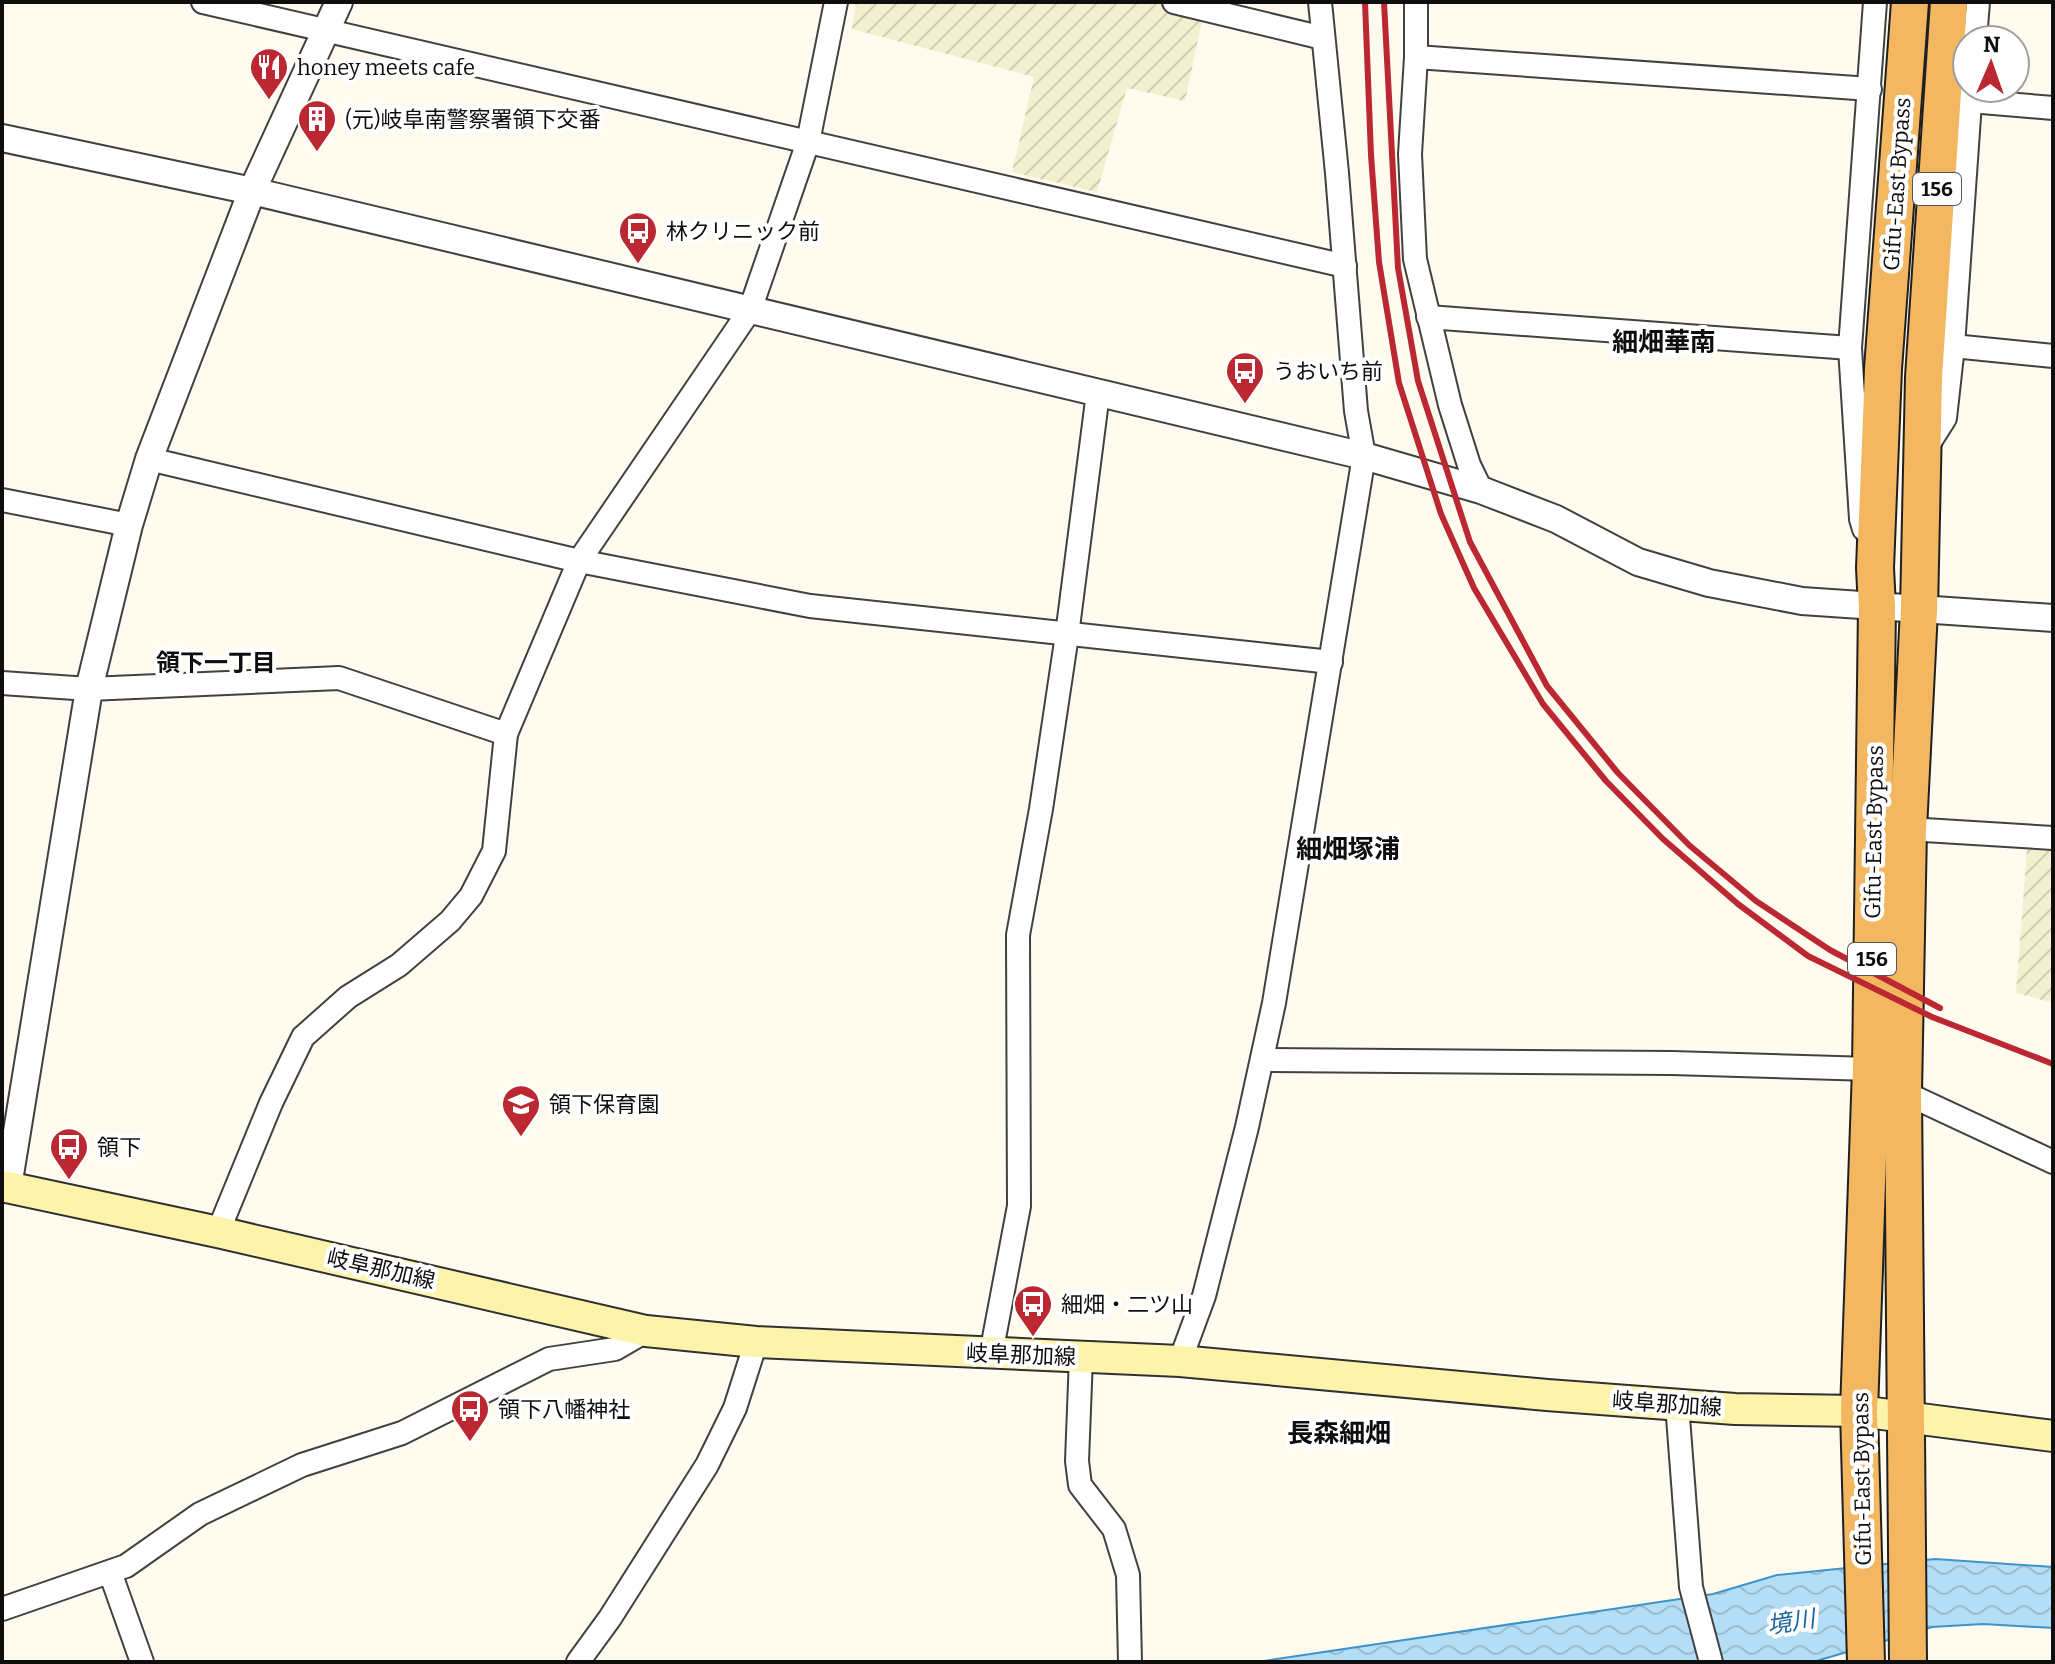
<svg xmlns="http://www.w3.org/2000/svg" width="2055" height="1664" viewBox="0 0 2055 1664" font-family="Bitter,'Noto Sans JP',serif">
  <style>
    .farmland { fill: url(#farmland-furrows) }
    .water { fill: url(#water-waves); stroke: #3d94ca; stroke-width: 2 }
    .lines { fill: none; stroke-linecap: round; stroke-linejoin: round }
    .minor-casing { stroke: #414141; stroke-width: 26 }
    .tertiary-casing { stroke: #414141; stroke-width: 30 }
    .secondary-casing { stroke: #303030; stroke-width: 34 }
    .trunk-casing { stroke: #1f1f1f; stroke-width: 40 }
    .minor { stroke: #fff; stroke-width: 22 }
    .tertiary { stroke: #fff; stroke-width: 26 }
    .secondary { stroke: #fdf3ab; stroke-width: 30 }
    .trunk { stroke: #f3b761; stroke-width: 36 }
    .rail { stroke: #bb2832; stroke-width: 6 }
    .labels { text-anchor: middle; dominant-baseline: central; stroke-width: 8; stroke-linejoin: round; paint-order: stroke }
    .shield { fill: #fff; stroke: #565656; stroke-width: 2 }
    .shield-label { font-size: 20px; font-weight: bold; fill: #0e0e0e }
    .poi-label { font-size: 22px; fill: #0e0e0e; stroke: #fff; text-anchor: start }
    .street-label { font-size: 22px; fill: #0e0e0e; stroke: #fff }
    .neighbourhood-label { font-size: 24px; font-weight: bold; fill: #0e0e0e; stroke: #fff }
    .water-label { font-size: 24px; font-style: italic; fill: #19669d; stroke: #fff }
    .quarter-label { font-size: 26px; font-weight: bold; fill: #0e0e0e; stroke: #fff }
  </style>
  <defs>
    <pattern id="farmland-furrows" width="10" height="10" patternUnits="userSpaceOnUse" patternTransform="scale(2)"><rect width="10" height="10" fill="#f4f0cf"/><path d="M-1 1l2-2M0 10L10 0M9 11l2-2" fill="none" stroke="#d0cdb1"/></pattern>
    <pattern id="water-waves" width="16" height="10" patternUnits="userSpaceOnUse" patternTransform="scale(2)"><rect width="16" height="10" fill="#b4def5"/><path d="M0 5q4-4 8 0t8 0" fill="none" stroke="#9abdd1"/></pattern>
  </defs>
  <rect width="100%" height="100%" fill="#fffbee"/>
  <!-- farmland -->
  <g class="farmland">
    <polygon points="856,2 1206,2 1185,101 1127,88 1097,192 1012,172 1034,77 852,29"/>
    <polygon points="2027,849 2053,851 2053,1003 2016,993"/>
  </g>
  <!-- water -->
  <polygon class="water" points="1935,1559 2053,1567 2053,1628 1983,1624 1932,1627 1813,1662 1257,1662 1713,1594 1777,1575"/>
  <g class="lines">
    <defs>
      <g id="minor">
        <polyline points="203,2 1345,266"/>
        <polyline points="1174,2 1323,38"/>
        <polyline points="1416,2 1416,57 1410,154 1415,259 1450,405 1469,465 1481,490"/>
        <polyline points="1975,40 1978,2"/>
        <polyline points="1416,57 1870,89"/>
        <polyline points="1970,101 2053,108"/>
        <polyline points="1428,317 1850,348"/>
        <polyline points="1953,346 2053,356"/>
        <polyline points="1926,448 1945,418 1953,346 1971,88"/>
        <polyline points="149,459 579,561 810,606 1331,662"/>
        <polyline points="2,500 129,525"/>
        <polyline points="1864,529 1861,519 1850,348 1875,2"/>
        <polyline points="2,683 89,689 339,678 506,734"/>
        <polyline points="1908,829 2053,838"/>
        <polyline points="1262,1060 1672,1063 1871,1069"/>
        <polyline points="1903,1092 2053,1162"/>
        <polyline points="218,1232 271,1103 303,1037 348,997 399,965 450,921 471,896 494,851 506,734 579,561 750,310 808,142 836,2"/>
        <polyline points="991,1354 1019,1206 1018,935 1041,809 1067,635 1098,393"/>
        <polyline points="1081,1357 1077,1461 1080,1485 1114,1529 1128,1575 1130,1662"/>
        <polyline points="1180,1361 1204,1296 1247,1127 1274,1003 1364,456 1356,411 1337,173 1320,2"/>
        <polyline points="1677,1404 1691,1587 1711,1662"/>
        <polyline points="110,1572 142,1662"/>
        <polyline points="2,1609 126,1566 200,1514 302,1465 402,1433 549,1359 615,1349 646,1331"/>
        <polyline points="578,1662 610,1618 707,1465 735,1408 756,1342"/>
      </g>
      <g id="tertiary">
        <polyline points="2,138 252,191 1364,456 1481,490 1556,519 1638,562 1709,583 1802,601 2053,618"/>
        <polyline points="8,1187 89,689 129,525 149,459 252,191 339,2"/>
      </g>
      <polyline id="secondary" points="2,1186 218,1232 646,1331 756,1342 1180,1361 1547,1395 1735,1409 1859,1411 2053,1436"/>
      <g id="trunk">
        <polyline points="1866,1662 1859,1411 1871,1069 1877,607 1875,568 1883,369 1910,2"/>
        <polyline points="1908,1662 1903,1092 1908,829 1919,610 1924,377 1949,2"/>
      </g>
    </defs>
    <!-- minor casing -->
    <use href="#minor" class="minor-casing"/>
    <!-- tertiary casing -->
    <use href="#tertiary" class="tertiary-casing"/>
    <!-- secondary casing -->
    <use href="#secondary" class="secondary-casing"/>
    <!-- trunk casing -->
    <use href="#trunk" class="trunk-casing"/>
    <!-- minor -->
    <use href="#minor" class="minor"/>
    <!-- tertiary -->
    <use href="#tertiary" class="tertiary"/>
    <!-- secondary -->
    <use href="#secondary" class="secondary"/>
    <!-- trunk -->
    <use href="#trunk" class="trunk"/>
    <!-- rail -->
    <g class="rail">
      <polyline points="1365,2 1371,155 1379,262 1399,383 1441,514 1474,588 1543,704 1606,781 1663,839 1738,904 1808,956 1932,1017 2053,1064"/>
      <polyline points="1384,2 1398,268 1418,381 1470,542 1547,686 1618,773 1689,845 1756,901 1830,950 1940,1008"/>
    </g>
  </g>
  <!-- icons -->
  <defs>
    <symbol id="restaurant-pin" viewBox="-11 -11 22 30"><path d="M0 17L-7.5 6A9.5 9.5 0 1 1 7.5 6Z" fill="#bb2832" stroke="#fff"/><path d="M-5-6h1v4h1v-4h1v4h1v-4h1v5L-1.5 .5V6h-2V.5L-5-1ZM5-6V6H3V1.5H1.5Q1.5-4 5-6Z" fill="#fff"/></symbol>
    <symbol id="building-pin" viewBox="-11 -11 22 30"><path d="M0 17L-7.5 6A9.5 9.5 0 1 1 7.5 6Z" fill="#bb2832" stroke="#fff"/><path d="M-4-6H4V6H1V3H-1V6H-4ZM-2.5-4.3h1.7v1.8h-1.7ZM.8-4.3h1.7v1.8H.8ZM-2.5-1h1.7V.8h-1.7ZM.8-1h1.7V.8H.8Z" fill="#fff"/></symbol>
    <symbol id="bus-pin" viewBox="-11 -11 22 30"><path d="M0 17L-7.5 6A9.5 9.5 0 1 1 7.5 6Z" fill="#bb2832" stroke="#fff"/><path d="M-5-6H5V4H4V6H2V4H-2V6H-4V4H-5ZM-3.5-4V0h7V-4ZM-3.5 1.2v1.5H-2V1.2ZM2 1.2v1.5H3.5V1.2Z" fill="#fff"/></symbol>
    <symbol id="school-pin" viewBox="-11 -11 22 30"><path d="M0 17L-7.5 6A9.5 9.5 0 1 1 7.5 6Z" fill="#bb2832" stroke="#fff"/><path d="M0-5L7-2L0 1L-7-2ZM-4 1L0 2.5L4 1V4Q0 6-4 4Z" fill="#fff"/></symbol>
  </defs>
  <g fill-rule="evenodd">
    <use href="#restaurant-pin" x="247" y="45" width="44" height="60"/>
    <use href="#building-pin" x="295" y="97" width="44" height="60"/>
    <use href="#bus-pin" x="616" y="209" width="44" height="60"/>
    <use href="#bus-pin" x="1223" y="349" width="44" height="60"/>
    <use href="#school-pin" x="499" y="1082" width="44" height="60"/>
    <use href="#bus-pin" x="47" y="1125" width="44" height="60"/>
    <use href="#bus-pin" x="1011" y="1282" width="44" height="60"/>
    <use href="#bus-pin" x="448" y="1387" width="44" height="60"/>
  </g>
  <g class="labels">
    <!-- shield labels -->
    <g class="shield">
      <rect x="1913" y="173" width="48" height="32" rx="6"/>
      <rect x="1848" y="943" width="48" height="32" rx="6"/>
    </g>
    <g class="shield-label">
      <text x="1937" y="189">156</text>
      <text x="1872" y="959">156</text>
    </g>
    <!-- poi labels -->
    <g class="poi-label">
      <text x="297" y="67">honey meets cafe</text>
      <text x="345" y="119">(元)岐阜南警察署領下交番</text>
      <text x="666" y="231">林クリニック前</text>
      <text x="1273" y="371">うおいち前</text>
      <text x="549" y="1104">領下保育園</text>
      <text x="97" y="1147">領下</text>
      <text x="1061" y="1304">細畑・二ツ山</text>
      <text x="498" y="1409">領下八幡神社</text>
    </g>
    <!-- street labels -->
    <g class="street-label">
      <text transform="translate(1897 184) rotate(-86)">Gifu-East Bypass</text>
      <text transform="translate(1874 832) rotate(-89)">Gifu-East Bypass</text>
      <text transform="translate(381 1269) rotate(13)">岐阜那加線</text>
      <text transform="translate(1021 1355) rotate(2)">岐阜那加線</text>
      <text transform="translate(1667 1404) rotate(4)">岐阜那加線</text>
      <text transform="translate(1862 1479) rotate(-91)">Gifu-East Bypass</text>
    </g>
    <!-- neighbourhood labels -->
    <g class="neighbourhood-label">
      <text x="216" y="663">領下一丁目</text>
    </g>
    <!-- water labels -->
    <g class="water-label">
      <text transform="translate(1791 1622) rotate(-9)">境川</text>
    </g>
    <!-- quarter labels -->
    <g class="quarter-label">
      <text x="1664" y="342">細畑華南</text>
      <text x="1348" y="849">細畑塚浦</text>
      <text x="1339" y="1433">長森細畑</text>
    </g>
  </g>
  <!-- border -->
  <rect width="2055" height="1664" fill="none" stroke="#0e0e0e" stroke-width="8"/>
  <!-- north arrow -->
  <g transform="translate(1991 64) rotate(2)"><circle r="38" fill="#ffffff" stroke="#9f9f9f" stroke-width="2"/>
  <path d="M0-6L14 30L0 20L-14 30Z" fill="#bb2832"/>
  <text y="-12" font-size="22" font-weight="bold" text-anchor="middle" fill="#0e0e0e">N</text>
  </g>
</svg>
